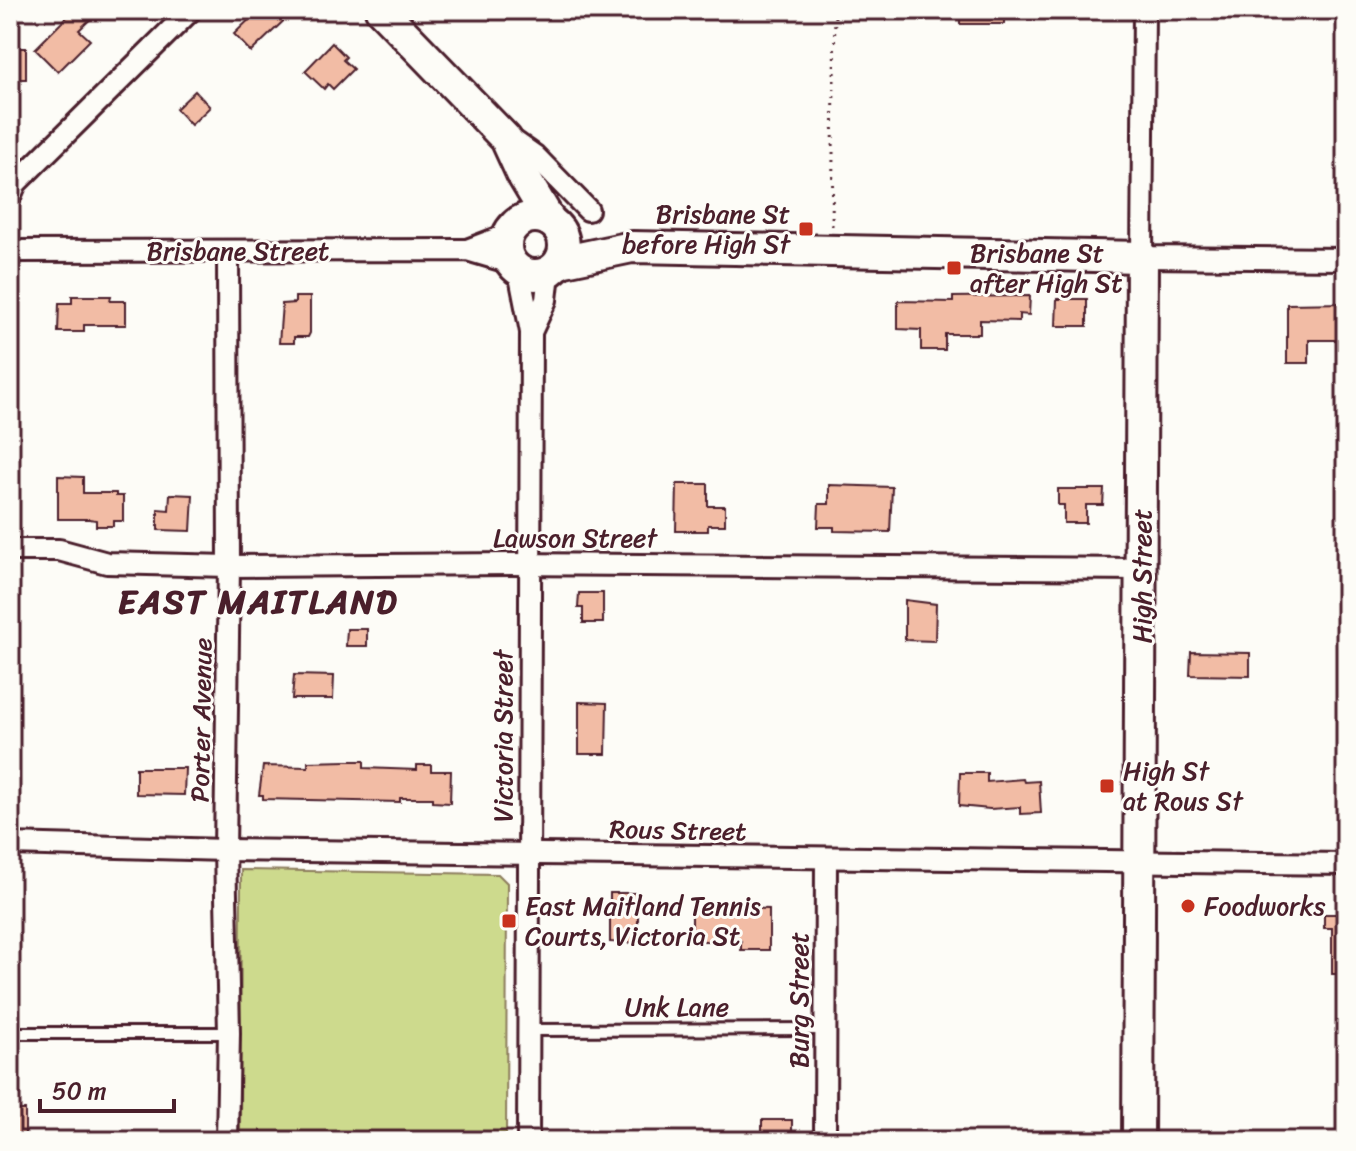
<svg xmlns="http://www.w3.org/2000/svg" width="1356" height="1151" viewBox="0 0 1356 1151" font-family="Sriracha,sans-serif">
  <style>
    .green { fill: #cdda8d; stroke: #8c7c5c; stroke-width: 2 }
    .building { fill: #f2bca5; stroke: #4a1f2b; stroke-width: 2 }
    .lines { fill: none; stroke-linecap: round; stroke-linejoin: round }
    .lane-casing { stroke: #4a1f2b; stroke-width: 16 }
    .street-casing { stroke: #4a1f2b; stroke-width: 26 }
    .secondary-casing { stroke: #4a1f2b; stroke-width: 36 }
    .path { stroke: #4a1f2b; stroke-width: 3; stroke-dasharray: 2 6; stroke-linecap: butt }
    .lane { stroke: #fdfcf7; stroke-width: 10 }
    .street { stroke: #fdfcf7; stroke-width: 20 }
    .secondary { stroke: #fdfcf7; stroke-width: 30 }
    .poi-dot { fill: #c8321e; stroke: #fdfcf7; stroke-width: 3 }
    .labels { text-anchor: middle; dominant-baseline: central; stroke-width: 6; stroke-linejoin: round; paint-order: stroke }
    .poi-label { font-size: 26px; fill: #4a1f2b; stroke: #fdfcf7; text-anchor: start }
    .street-label { font-size: 26px; fill: #4a1f2b; stroke: #fdfcf7 }
    .district-label { font-size: 34px; font-weight: bold; letter-spacing: 2px; fill: #4a1f2b; stroke: #fdfcf7 }
  </style>
  <rect width="100%" height="100%" fill="#fdfcf7"/>
  <filter id="ink" filterUnits="userSpaceOnUse"><feTurbulence type="fractalNoise" baseFrequency=".0125" numOctaves="2"/><feDisplacementMap in="SourceGraphic" scale="16" xChannelSelector="R" yChannelSelector="G"/><feConvolveMatrix kernelMatrix="1 2 1 2 8 2 1 2 1" color-interpolation-filters="sRGB"/></filter>
  <g filter="url(#ink)">
    <!-- green -->
    <polygon class="green" points="241,870 498,874 507,883 506,1141 240,1141"/>
    <!-- building -->
    <g class="building">
      <polygon points="74,10 100,10 79,30 90,40 58,72 35,49"/>
      <polygon points="259,10 295,10 251,52 234,34"/>
      <rect x="960" y="10" width="44" height="14"/>
      <polygon points="332,43 346,57 343,60 353,69 333,89 328,84 324,89 305,71"/>
      <rect x="10" y="48" width="16" height="31"/>
      <polygon points="195,91 210,107 191,125 176,109"/>
      <polygon points="72,296 111,296 110,301 126,301 126,325 84,325 84,332 58,332 59,303 72,303"/>
      <polygon points="1030,296 1029,315 1019,314 1019,321 980,320 980,334 945,334 945,350 921,350 921,330 898,329 898,301 953,302 953,297"/>
      <polygon points="295,297 310,297 310,333 308,337 294,337 294,343 279,343 282,304 295,303"/>
      <polygon points="1057,299 1087,299 1087,326 1056,326"/>
      <polygon points="1346,303 1346,340 1309,340 1309,363 1287,363 1287,304"/>
      <polygon points="58,476 83,477 83,493 116,493 116,496 123,496 123,521 113,521 113,526 96,526 96,520 89,519 58,519"/>
      <polygon points="677,484 708,484 708,506 725,506 725,525 708,525 708,531 676,531"/>
      <polygon points="829,485 892,487 890,532 834,531 834,527 818,527 819,504 829,504"/>
      <polygon points="1058,489 1104,489 1103,505 1086,505 1086,523 1064,523 1064,505 1058,505"/>
      <polygon points="170,494 193,495 191,531 158,530 158,509 169,510"/>
      <polygon points="579,593 603,593 603,623 583,623 583,608 578,608"/>
      <polygon points="905,600 936,604 935,641 905,640"/>
      <polygon points="347,629 367,629 367,646 346,646"/>
      <polygon points="1191,652 1250,653 1250,676 1190,675"/>
      <polygon points="294,675 334,676 333,699 292,699"/>
      <polygon points="579,702 607,703 606,754 579,754"/>
      <polygon points="347,761 364,761 364,768 417,770 417,765 431,765 431,771 451,771 450,803 432,802 432,798 400,798 400,802 263,799 263,795 259,795 263,766 308,767 308,762"/>
      <polygon points="136,768 185,768 184,795 136,794"/>
      <polygon points="960,773 987,773 987,782 1023,779 1024,782 1039,781 1041,813 1020,814 1020,807 990,809 959,806"/>
      <polygon points="610,893 638,893 638,943 610,942"/>
      <polygon points="692,907 769,909 769,950 741,950 741,941 692,941"/>
      <polygon points="1324,914 1346,914 1346,974 1332,974 1332,928 1324,928"/>
      <polygon points="10,1110 25,1110 25,1136 10,1135"/>
      <rect x="762" y="1120" width="30" height="21"/>
    </g>
    <g class="lines">
      <defs>
        <g id="lane">
          <polyline points="528,1030 825,1029"/>
          <polyline points="10,1033 229,1033"/>
        </g>
        <g id="street">
          <polyline points="1144,10 1142,257 1346,259"/>
          <polyline points="508,137 535,156 588,210"/>
          <polyline points="10,197 16,183 191,10"/>
          <polyline points="467,250 509,234"/>
          <polyline points="10,251 467,250 511,263"/>
          <polyline points="519,271 531,332 528,1141"/>
          <polyline points="531,332 546,300 549,273"/>
          <polyline points="10,550 59,550 107,563 229,566 511,564 1142,569"/>
          <polyline points="10,844 225,850 1346,864"/>
          <polyline points="227,1141 229,1033 225,850 229,566 228,252"/>
          <polyline points="825,1141 826,858"/>
        </g>
        <g id="secondary">
          <polyline points="381,10 506,139 522,174 550,221"/>
          <circle cx="535" cy="246" r="29"/>
          <polyline points="560,262 632,247 1142,257 1138,1141"/>
        </g>
      </defs>
      <!-- lane casing -->
      <use href="#lane" class="lane-casing"/>
      <!-- street casing -->
      <use href="#street" class="street-casing"/>
      <!-- secondary casing -->
      <use href="#secondary" class="secondary-casing"/>
      <!-- path -->
      <polyline class="path" points="832,226 835,10"/>
      <!-- lane -->
      <use href="#lane" class="lane"/>
      <!-- street -->
      <use href="#street" class="street"/>
      <!-- secondary -->
      <use href="#secondary" class="secondary"/>
    </g>
  </g>
  <!-- markers -->
  <g class="poi-dot">
    <rect x="798" y="221" width="16" height="16" rx="4"/>
    <rect x="946" y="260" width="16" height="16" rx="4"/>
    <rect x="1099" y="778" width="16" height="16" rx="4"/>
    <circle cx="1188" cy="906" r="8"/>
    <rect x="501" y="913" width="16" height="16" rx="4"/>
  </g>
  <g class="labels">
    <!-- poi labels -->
    <g class="poi-label">
      <text x="790" y="214" text-anchor="end">Brisbane St<tspan x="790" dy="30">before High St</tspan></text>
      <text x="970" y="253">Brisbane St<tspan x="970" dy="30">after High St</tspan></text>
      <text x="1123" y="771">High St<tspan x="1123" dy="30">at Rous St</tspan></text>
      <text x="525" y="906">East Maitland Tennis<tspan x="525" dy="30">Courts, Victoria St</tspan></text>
      <text x="1204" y="906">Foodworks</text>
    </g>
    <!-- street labels -->
    <g class="street-label">
      <text x="238" y="251">Brisbane Street</text>
      <text x="575" y="538">Lawson Street</text>
      <text transform="translate(1142 576) rotate(-90)">High Street</text>
      <text transform="translate(201 720) rotate(-89)">Porter Avenue</text>
      <text transform="translate(503 736) rotate(-90)">Victoria Street</text>
      <text transform="translate(678 830) rotate(1)">Rous Street</text>
      <text transform="translate(799 1000) rotate(-90)">Burg Street</text>
      <text x="677" y="1007">Unk Lane</text>
    </g>
    <!-- district labels -->
    <g class="district-label">
      <text x="258" y="602">EAST MAITLAND</text>
    </g>
  </g>
  <!-- margin -->
  <rect width="1356" height="1151" fill="none" stroke="#fdfcf7" stroke-width="40"/>
  <rect x="20" y="20" width="1316" height="1111" fill="none" stroke="#4a1f2b" stroke-width="3" filter="url(#ink)"/>
  <!-- scale -->
  <path d="M40 1099v12h134v-12" fill="none" stroke="#4a1f2b" stroke-width="4"/>
  <text x="52" y="1099" font-size="24" fill="#4a1f2b" stroke="#fdfcf7" stroke-width="6" paint-order="stroke">50 m</text>
</svg>
